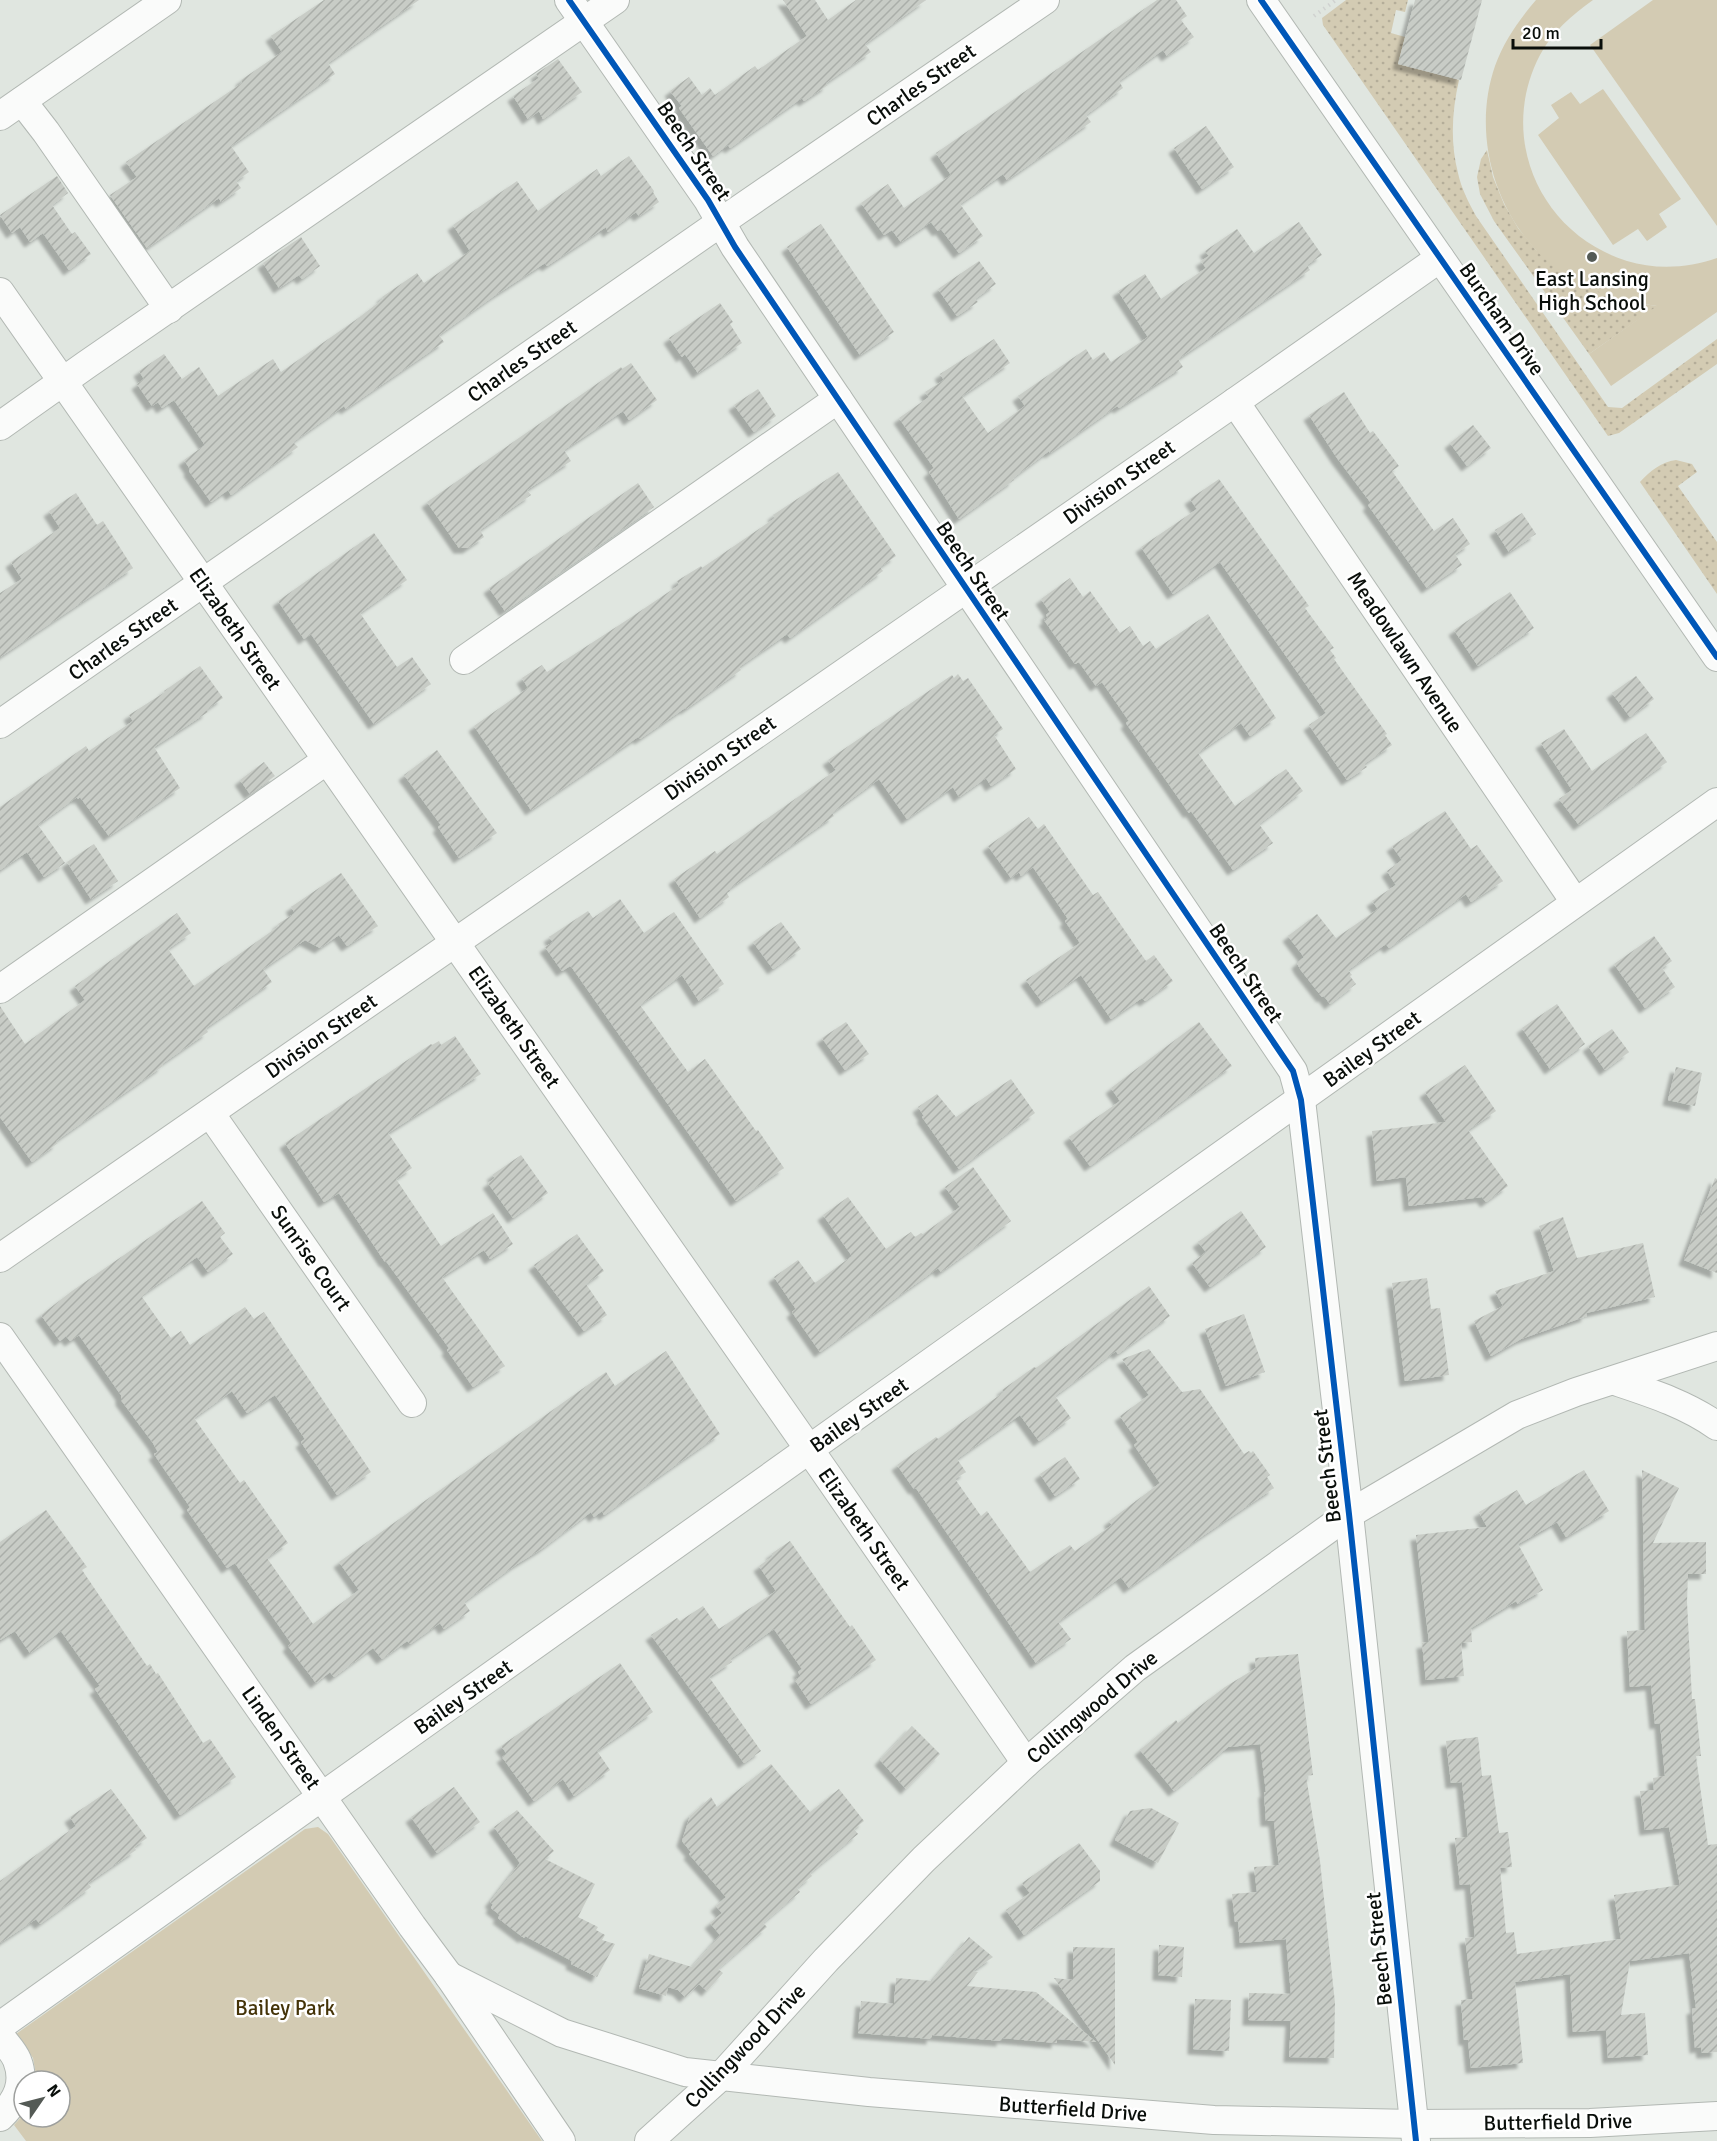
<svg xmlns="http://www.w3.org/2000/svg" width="1717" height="2141" viewBox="0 0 1717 2141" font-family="Signika,sans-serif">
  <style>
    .grass { fill: url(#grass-dots) }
    .green { fill: #d3cbb3 }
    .building { fill: url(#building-hatch); filter: url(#shadow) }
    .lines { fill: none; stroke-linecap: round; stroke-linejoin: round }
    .minor-casing { stroke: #b2b8b3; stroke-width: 30 }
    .path { stroke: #d0d2d0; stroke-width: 4; stroke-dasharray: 1.5 4.5; stroke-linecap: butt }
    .minor { stroke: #fafbfa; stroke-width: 28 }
    .cycleway-casing { stroke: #fff; stroke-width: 10 }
    .cycleway { stroke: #0057b8; stroke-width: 6 }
    .poi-dot { fill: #545a55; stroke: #fff; stroke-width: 2 }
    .labels { text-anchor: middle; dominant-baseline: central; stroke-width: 5; stroke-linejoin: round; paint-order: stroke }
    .street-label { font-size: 21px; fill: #090e0a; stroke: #fff }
    .poi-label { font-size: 21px; fill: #090e0a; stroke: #fff }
    .park-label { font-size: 21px; fill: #443308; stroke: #fff }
  </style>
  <defs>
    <pattern id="grass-dots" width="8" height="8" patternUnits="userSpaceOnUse" patternTransform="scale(1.5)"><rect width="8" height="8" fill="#d3cbb3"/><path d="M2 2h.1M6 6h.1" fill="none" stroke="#b4ad99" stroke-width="1.8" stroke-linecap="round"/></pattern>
    <pattern id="building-hatch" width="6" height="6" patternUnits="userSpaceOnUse" patternTransform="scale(1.5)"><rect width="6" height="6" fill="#c8ccc6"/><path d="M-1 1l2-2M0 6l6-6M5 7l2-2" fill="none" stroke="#aaaea9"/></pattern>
    <filter id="shadow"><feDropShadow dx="-5.5" dy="5.5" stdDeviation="1.5" flood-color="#0004"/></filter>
  </defs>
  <rect width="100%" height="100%" fill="#e0e6e0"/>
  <!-- grass -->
  <g class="grass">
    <path d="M 1346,0 L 1408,0 L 1405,12 L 1396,10 L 1391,33 L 1405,37 L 1398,64 L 1459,80 C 1452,111 1450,142 1458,173 C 1461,188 1469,203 1476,216 L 1608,407 L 1622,408 L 1717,339 L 1717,364 L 1619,433 L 1608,436 L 1323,25 L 1322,18 Z"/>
    <polygon points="1487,150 1493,177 1504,204 1518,228 1536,250 1634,303 1658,306 1589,354 1494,221 1480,194 1477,177 1481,159"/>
    <path d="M 1676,460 L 1692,464 L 1697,472 L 1678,486 L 1717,542 L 1717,594 L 1640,482 C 1650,471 1661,462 1676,460 Z"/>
  </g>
  <!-- green -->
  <g class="green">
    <path d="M 1536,0 L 1593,0 C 1572,15 1552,32 1540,55 C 1497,137 1540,234 1627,261 C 1656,270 1689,268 1717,258 L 1717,312 L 1611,386 L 1589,354 L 1657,306 C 1631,302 1607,297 1583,285 C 1505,247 1467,147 1495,66 C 1504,41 1519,20 1536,0 Z"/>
    <polygon points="1653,0 1717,0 1717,226 1590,45"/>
    <polygon points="1603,89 1681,199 1659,214 1667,227 1647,241 1638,229 1613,245 1538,135 1559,118 1551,105 1571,92 1580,104"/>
    <polygon points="318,1827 328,1834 542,2141 26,2141 14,2125 24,2114 24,2117 60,2117 60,2081 37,2081 33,2058 16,2034 305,1829"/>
  </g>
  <!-- building -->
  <g class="building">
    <polygon points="324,0 419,0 328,63 335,74 231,146 249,172 236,181 241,188 221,202 219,198 147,248 110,195 137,177 126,162 242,83 241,80 282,52 271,36"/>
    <polygon points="783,0 815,0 828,20 856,0 926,0 865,44 871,52 826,83 828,85 804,101 802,98 730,148 728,145 713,156 679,108 682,106 670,91 689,77 702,95 710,88 715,95 755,66 758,70 807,36"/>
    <polygon points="1157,0 1176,0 1187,16 1181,20 1194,37 1167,56 1163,50 1119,81 1123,88 1086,115 1091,122 1007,180 1003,174 960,204 983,236 959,253 941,229 938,231 931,222 901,242 892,230 884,235 861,203 888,184 904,208 951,175 936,153"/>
    <polygon points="1415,0 1482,0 1461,80 1398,64"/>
    <polygon points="558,59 582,92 543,119 539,111 528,119 513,96 539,78 536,74"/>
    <polygon points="1206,126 1234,167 1202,189 1174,148"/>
    <polygon points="629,156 654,191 653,192 659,202 639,216 636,212 608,232 606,227 547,266 545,263 494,296 439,335 444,342 346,409 344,406 293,442 298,447 231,495 228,490 211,502 189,471 190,469 184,460 205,445 174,400 162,408 158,402 152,406 137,384 144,379 139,371 164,354 182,379 199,367 218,396 273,359 281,372 357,319 383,299 382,297 417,273 424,283 470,251 453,225 517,181 538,211 597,169 601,176"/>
    <polygon points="57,176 68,193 52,205 72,234 75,232 91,254 69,270 43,233 30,242 20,227 12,233 0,215"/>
    <polygon points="1299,222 1322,255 1307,265 1310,270 1178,359 1183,367 1119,408 1117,406 1050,453 1049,451 1013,478 1014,480 959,519 929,472 934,468 899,418 929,397 925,392 944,380 940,374 994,339 1010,363 962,396 988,433 1025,406 1018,396 1086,349 1093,360 1104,352 1111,362 1148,337 1118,291 1145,274 1161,299 1206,268 1201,261 1209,256 1205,251 1237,229 1254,253"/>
    <polygon points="821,224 894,332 860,355 787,247"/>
    <polygon points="301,237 320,266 302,279 299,275 279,288 263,263"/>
    <polygon points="979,261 996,284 975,299 978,302 957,316 938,289"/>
    <polygon points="720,303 733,322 730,324 742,343 698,373 685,354 682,357 669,338"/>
    <polygon points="631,363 657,400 629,420 623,411 564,450 571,461 527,490 531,495 480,530 484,537 468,548 459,548 427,502 621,367 622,369"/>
    <polygon points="758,389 776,416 754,432 734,405"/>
    <polygon points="1344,392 1370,433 1373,431 1399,466 1392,471 1434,531 1453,518 1470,544 1455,554 1462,565 1427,588 1368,505 1371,503 1337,458 1309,415"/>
    <polygon points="1473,425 1491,448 1467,466 1450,443"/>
    <polygon points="838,472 896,556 880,567 883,571 790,638 787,634 739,667 741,670 686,709 685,708 640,739 638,737 531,810 474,726 528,688 522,678 542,665 547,672 630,618 679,585 677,581 701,566 702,568 775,518 773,515"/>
    <polygon points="1219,479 1309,606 1305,608 1334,648 1330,650 1336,658 1334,659 1387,734 1385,735 1392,745 1364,764 1367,767 1347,780 1309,725 1326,713 1220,562 1173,594 1141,547 1197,509 1190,499"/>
    <polygon points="638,483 654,507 505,611 489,588"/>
    <polygon points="76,493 97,525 103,521 133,568 0,657 0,593 22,579 11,562 60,528 49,511"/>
    <polygon points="1522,513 1536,534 1509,552 1495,530"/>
    <polygon points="374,533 407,580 360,613 397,667 412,657 431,684 374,724 311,634 304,639 278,601"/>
    <polygon points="1070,578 1083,597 1090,591 1120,633 1130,626 1143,646 1150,641 1156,649 1208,614 1276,718 1250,736 1241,723 1198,753 1235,806 1286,769 1303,791 1259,824 1273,843 1233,870 1191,811 1189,813 1126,723 1129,721 1102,682 1096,686 1079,662 1075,664 1044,620 1048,618 1046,615 1050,612 1041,599"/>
    <polygon points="1510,592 1534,628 1478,666 1454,630"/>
    <polygon points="200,666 223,698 206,710 208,712 154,747 180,788 109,836 80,797 78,799 77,797 38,825 65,863 44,877 27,852 0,870 0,807 86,746 89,751 133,721 129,715 165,692 164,691"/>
    <polygon points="958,674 963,681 968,678 1003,729 994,735 1016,769 991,786 986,778 959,797 953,787 907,819 879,779 832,813 834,816 729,889 730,891 727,893 729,897 700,918 674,879 715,851 717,854 836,770 828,760 952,675 954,678"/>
    <polygon points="1636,676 1654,699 1630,717 1612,693"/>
    <polygon points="1564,729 1592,771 1646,733 1667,762 1579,825 1559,799 1572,790 1541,743"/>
    <polygon points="437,750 497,833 459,858 438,827 441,825 404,775"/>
    <polygon points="264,762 275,776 250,794 240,780"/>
    <polygon points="1445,811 1471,849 1477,845 1503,881 1471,902 1466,894 1389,948 1386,944 1348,970 1352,975 1350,976 1356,984 1330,1004 1324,996 1322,997 1300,969 1297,963 1304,957 1288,936 1317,914 1336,938 1378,909 1372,901 1396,885 1387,871 1402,860 1392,846"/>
    <polygon points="1029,817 1038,829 1044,824 1093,895 1098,892 1146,961 1154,955 1173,981 1145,1001 1142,998 1111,1019 1081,975 1042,1002 1026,980 1080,943 1065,921 1068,919 1033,867 1021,876 1019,872 1011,878 988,846"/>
    <polygon points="94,844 118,881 91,899 67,862"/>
    <polygon points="341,873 378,926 347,946 339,935 320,948 305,940 263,969 272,982 206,1028 208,1032 162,1064 163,1066 56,1141 58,1143 32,1162 0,1117 0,1006 25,1044 85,1000 75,986 177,913 191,933 168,949 194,986 279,926 278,924 295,913 291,907"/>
    <polygon points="620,899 644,933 674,912 724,984 699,1001 682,975 640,1005 688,1072 705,1059 756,1131 758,1130 784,1168 736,1201 573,969 570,966 562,971 545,947 553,942 549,937 588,911 593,918"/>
    <polygon points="781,922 801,949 773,969 753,942"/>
    <polygon points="1654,936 1672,961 1662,968 1675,987 1645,1008 1614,964"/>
    <polygon points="1557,1004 1585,1044 1550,1069 1522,1028"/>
    <polygon points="846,1022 869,1054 845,1070 822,1038"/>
    <polygon points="1199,1022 1232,1066 1090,1166 1069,1137 1120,1101 1111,1088"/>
    <polygon points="1612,1029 1629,1052 1605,1070 1588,1046"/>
    <polygon points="455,1036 481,1074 388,1133 412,1168 396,1179 441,1246 493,1213 513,1244 490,1259 484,1250 442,1277 505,1366 473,1387 447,1350 449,1348 386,1261 385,1262 339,1193 324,1202 285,1143 431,1044 432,1045 439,1041 441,1045"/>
    <polygon points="1465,1065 1496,1111 1468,1130 1508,1186 1486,1202 1482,1197 1409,1206 1406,1177 1377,1181 1372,1131 1446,1122 1425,1092"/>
    <polygon points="1676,1067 1702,1073 1695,1106 1668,1100"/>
    <polygon points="1011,1079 1035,1113 959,1169 922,1117 924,1116 918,1107 937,1094 956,1117"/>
    <polygon points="521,1155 548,1193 513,1218 488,1183 495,1178 492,1175"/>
    <polygon points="973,1167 1011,1221 941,1272 938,1268 820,1352 792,1312 796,1309 774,1277 798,1260 815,1283 852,1256 823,1215 848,1197 886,1249 911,1232 915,1237 921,1233 923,1234 960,1207 945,1187"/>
    <polygon points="1715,1178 1717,1179 1717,1273 1684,1260"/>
    <polygon points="202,1201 225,1233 220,1237 233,1254 208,1272 197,1257 145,1293 146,1294 142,1297 171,1338 181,1331 190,1345 245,1307 254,1319 264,1312 371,1472 337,1495 301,1442 305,1439 275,1395 247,1413 232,1391 194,1418 240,1483 244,1480 288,1543 267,1558 313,1624 359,1590 339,1562 606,1372 615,1386 666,1351 720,1434 604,1515 602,1511 594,1517 591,1512 543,1548 517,1564 464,1602 470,1611 444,1629 440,1623 410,1644 407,1641 382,1659 373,1648 334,1677 330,1672 316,1683 288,1646 291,1643 235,1563 227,1568 187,1510 190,1507 154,1454 158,1452 153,1443 121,1400 121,1395 79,1335 70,1341 66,1336 60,1341 41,1315 72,1291"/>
    <polygon points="1241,1211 1266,1247 1210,1287 1192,1263 1206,1252 1198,1242"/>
    <polygon points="1563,1217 1577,1258 1643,1243 1655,1297 1586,1313 1587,1316 1521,1339 1491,1356 1474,1321 1503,1306 1495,1291 1554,1271 1539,1226"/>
    <polygon points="577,1234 604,1271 586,1284 607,1315 584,1331 534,1265"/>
    <polygon points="1427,1278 1431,1309 1440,1308 1449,1375 1405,1381 1392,1283"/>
    <polygon points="1149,1286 1170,1316 1118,1354 1116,1351 1055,1396 1071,1418 1039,1441 1020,1415 957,1459 966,1472 955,1479 981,1516 987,1511 1030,1572 1070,1545 1075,1551 1112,1525 1109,1521 1160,1483 1134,1445 1138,1442 1120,1416 1149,1395 1122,1359 1149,1349 1182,1392 1200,1389 1244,1454 1249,1451 1251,1453 1253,1451 1270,1475 1267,1477 1274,1488 1204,1535 1129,1588 1121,1577 1058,1622 1071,1639 1036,1663 916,1488 914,1489 897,1465 936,1437 938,1439 1004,1392 1002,1390 1034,1367 1036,1368"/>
    <polygon points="1244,1314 1265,1372 1226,1386 1205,1329"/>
    <polygon points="1065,1457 1080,1479 1055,1496 1040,1474"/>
    <polygon points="1584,1470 1609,1511 1566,1537 1557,1522 1518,1544 1543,1590 1518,1604 1516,1601 1471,1628 1472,1642 1461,1643 1464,1676 1426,1680 1422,1643 1429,1642 1416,1535 1487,1527 1479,1512 1517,1490 1526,1505"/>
    <polygon points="1642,1470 1679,1488 1653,1543 1706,1542 1706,1574 1688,1574 1687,1602 1692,1699 1695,1699 1701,1756 1696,1756 1708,1845 1717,1844 1717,2052 1702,2053 1701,2047 1695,2048 1692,2009 1696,2008 1689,1953 1630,1961 1621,2015 1645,2013 1648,2055 1608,2058 1606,2030 1573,2032 1570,1974 1515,1982 1523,2063 1471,2068 1468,2040 1464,2040 1461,2000 1473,1999 1465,1938 1475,1937 1470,1884 1460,1885 1455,1838 1468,1837 1462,1782 1451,1783 1446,1741 1478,1737 1482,1776 1491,1775 1499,1833 1508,1832 1512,1867 1500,1868 1506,1933 1514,1932 1517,1954 1621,1939 1614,1895 1680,1885 1669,1827 1645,1830 1640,1791 1654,1790 1653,1778 1665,1776 1660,1723 1655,1724 1651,1685 1630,1687 1627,1631 1645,1630"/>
    <polygon points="46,1510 87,1567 82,1570 147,1666 150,1664 156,1674 158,1673 203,1743 210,1739 236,1777 180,1815 95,1689 100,1686 61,1631 30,1653 15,1631 0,1640 0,1542"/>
    <polygon points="790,1541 836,1607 850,1627 852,1625 876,1660 811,1704 795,1680 801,1676 798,1672 802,1669 774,1629 730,1659 732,1662 709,1677 761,1751 744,1763 651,1635 677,1618 680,1621 703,1606 719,1629 776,1591 759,1566 773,1556 771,1554"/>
    <polygon points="1298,1654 1313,1775 1306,1776 1320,1861 1335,2003 1334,2058 1289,2057 1291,2021 1248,2020 1249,1993 1291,1994 1286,1939 1240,1943 1238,1921 1235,1922 1232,1894 1257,1892 1254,1867 1279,1865 1274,1821 1266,1821 1264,1792 1266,1792 1260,1744 1228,1747 1174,1791 1140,1750 1176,1720 1178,1723 1225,1687 1256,1668 1255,1658"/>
    <polygon points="620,1663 653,1712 597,1751 610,1770 574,1796 563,1779 534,1801 502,1757 507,1754 501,1746"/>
    <polygon points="912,1726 940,1754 906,1789 880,1760"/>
    <polygon points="771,1764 810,1812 839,1789 864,1821 854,1829 858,1834 810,1873 812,1876 797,1888 800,1892 763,1923 767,1927 718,1969 723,1973 707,1991 699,1984 685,1997 678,1990 668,1987 666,1996 639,1988 649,1954 692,1967 720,1935 710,1923 722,1913 716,1906 726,1897 689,1854 691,1852 682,1841 690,1816 711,1797 717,1807"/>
    <polygon points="454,1787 480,1822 437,1853 411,1817"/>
    <polygon points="111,1789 147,1838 134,1847 136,1850 88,1883 91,1887 40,1924 36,1919 0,1943 0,1881 76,1826 70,1817"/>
    <polygon points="1151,1808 1179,1823 1158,1863 1115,1840 1130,1811"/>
    <polygon points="517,1810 554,1851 545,1859 595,1884 578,1917 598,1927 596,1930 605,1935 602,1940 615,1944 597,1977 571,1964 572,1961 525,1936 524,1938 498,1918 500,1915 491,1908 493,1904 490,1902 520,1863 494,1827"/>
    <polygon points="1079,1843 1100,1871 1100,1881 1024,1935 1006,1910 1030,1893 1022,1883"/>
    <polygon points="969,1937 993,1957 973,1971 978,1972 967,1986 1036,1992 1096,2042 1057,2039 1057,2043 1002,2038 1002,2041 932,2035 932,2039 858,2033 861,2001 894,2004 896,1978 932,1981"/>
    <polygon points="1159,1945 1184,1947 1182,1977 1158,1975"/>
    <polygon points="1073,1947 1115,1948 1115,2065 1054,1978 1073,1980"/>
    <polygon points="1195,1999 1231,2000 1229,2051 1193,2049"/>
  </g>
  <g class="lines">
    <defs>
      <g id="minor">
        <polyline points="569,0 708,200 735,247 1293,1071 1301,1100 1349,1514 1416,2141"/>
        <polyline points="1261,0 1717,657"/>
        <polyline points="22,101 46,132 169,309"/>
        <polyline points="0,116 167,0"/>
        <polyline points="0,292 825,1472 1026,1763"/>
        <polyline points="1235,402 1575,902"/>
        <polyline points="0,426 86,365 615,0"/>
        <polyline points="464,660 838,399"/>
        <polyline points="0,724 737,211 1045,0"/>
        <polyline points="0,989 327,760"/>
        <polyline points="210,1113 412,1403"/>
        <polyline points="0,1258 1235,402 1440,258"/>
        <polyline points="0,1337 412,1926 449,1976 561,2141"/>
        <path d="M 1615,1381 C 1651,1393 1686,1404 1717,1426"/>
        <polyline points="449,1976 562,2033 685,2072 869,2092 1214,2120 1414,2124 1590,2123 1717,2116"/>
        <polyline points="0,2026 1717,802"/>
        <path d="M 0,2036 C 5,2043 14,2052 17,2060 C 26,2083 17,2101 0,2117"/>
        <polyline points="649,2141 722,2075 826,1960 924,1859 1026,1763 1135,1668 1349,1514 1517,1415 1576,1392 1717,1346"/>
      </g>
    </defs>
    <!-- minor casing -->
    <use href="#minor" class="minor-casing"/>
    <!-- path -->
    <polyline class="path" points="1314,16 1336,0"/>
    <!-- minor -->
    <use href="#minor" class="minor"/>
    <defs>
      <g id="cycleway">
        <polyline points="569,0 708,200 735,247 1293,1071 1301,1100 1349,1514 1416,2141"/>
        <polyline points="1261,0 1717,657"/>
      </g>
    </defs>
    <!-- cycleway casing -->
    <use href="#cycleway" class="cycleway-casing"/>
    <!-- cycleway -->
    <use href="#cycleway" class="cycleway"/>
  </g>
  <!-- markers -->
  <circle class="poi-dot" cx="1592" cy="257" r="6"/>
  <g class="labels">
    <!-- street labels -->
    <g class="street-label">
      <text transform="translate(921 85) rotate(-35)">Charles Street</text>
      <text transform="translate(694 151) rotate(56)">Beech Street</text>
      <text transform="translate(1502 319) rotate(55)">Burcham Drive</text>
      <text transform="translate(522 361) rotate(-35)">Charles Street</text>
      <text transform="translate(1119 482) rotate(-35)">Division Street</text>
      <text transform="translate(973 571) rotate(56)">Beech Street</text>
      <text transform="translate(235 629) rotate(55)">Elizabeth Street</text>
      <text transform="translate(123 639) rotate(-35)">Charles Street</text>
      <text transform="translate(1405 652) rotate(56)">Meadowlawn Avenue</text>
      <text transform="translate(720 758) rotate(-35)">Division Street</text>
      <text transform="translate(1246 973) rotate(56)">Beech Street</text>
      <text transform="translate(514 1027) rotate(55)">Elizabeth Street</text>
      <text transform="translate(321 1036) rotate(-35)">Division Street</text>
      <text transform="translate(1372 1049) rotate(-36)">Bailey Street</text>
      <text transform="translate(311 1258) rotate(55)">Sunrise Court</text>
      <text transform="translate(859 1415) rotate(-35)">Bailey Street</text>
      <text transform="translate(1327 1466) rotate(-97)">Beech Street</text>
      <text transform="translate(864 1529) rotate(55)">Elizabeth Street</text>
      <text transform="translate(463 1697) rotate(-35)">Bailey Street</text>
      <text transform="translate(1092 1707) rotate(-40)">Collingwood Drive</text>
      <text transform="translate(281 1738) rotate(55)">Linden Street</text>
      <text transform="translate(1379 1949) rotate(-96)">Beech Street</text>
      <text transform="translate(745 2046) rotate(-46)">Collingwood Drive</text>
      <text transform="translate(1073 2109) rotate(4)">Butterfield Drive</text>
      <text transform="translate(1558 2122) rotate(-1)">Butterfield Drive</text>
    </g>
    <!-- poi labels -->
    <g class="poi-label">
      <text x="1592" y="279">East Lansing<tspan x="1592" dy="24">High School</tspan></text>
    </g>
    <!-- park labels -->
    <g class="park-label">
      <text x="285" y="2008">Bailey Park</text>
    </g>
  </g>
  <!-- north arrow -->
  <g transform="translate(42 2099) rotate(55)"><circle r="28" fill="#ffffff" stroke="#9d9f9d" stroke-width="1.5"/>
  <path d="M0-4.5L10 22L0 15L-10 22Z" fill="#545a55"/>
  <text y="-9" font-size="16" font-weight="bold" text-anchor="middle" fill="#090e0a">N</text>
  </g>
  <!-- scale -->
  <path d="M1513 39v9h88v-9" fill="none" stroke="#090e0a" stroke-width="3"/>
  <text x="1522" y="39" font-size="18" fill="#090e0a" stroke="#ffffff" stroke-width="4.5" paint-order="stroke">20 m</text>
</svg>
